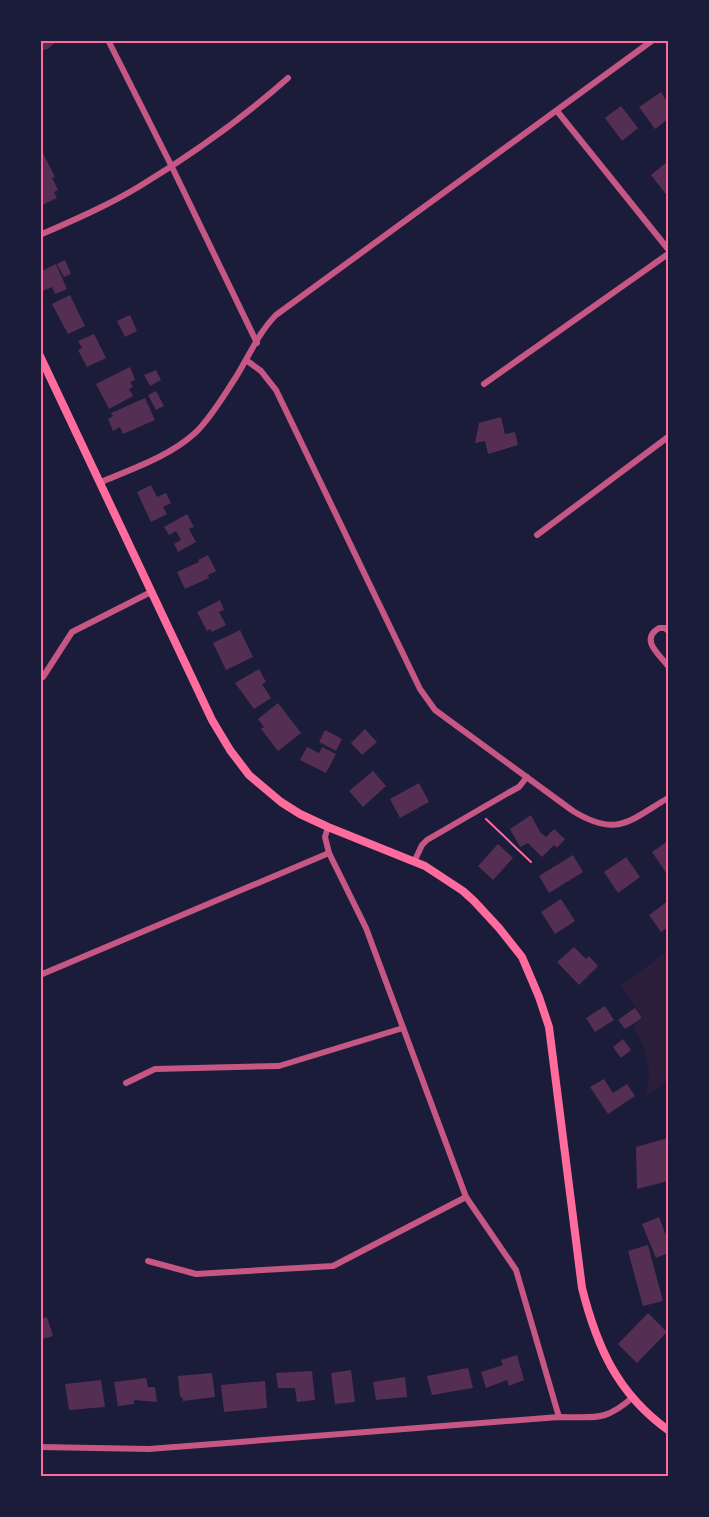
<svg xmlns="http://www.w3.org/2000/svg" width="709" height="1517" viewBox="0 0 709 1517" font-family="Ubuntu,sans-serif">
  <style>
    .green { fill: #2a1e3b }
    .building { fill: #542f53 }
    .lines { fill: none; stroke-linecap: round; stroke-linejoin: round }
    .path { stroke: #ff6b9d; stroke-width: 2 }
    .minor { stroke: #c65784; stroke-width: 6 }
    .secondary { stroke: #ff6b9d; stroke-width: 8 }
    .neatline { fill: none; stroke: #ff6b9d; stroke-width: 2 }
  </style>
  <rect width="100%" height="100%" fill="#1b1b3a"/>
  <!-- green -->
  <path class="green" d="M 668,951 L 668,1080 L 646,1097 C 652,1066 648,1053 633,1026 L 643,1018 L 620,986 Z"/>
  <!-- building -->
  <g class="building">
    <polygon points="40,40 58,40 48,49 40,51"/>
    <polygon points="661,92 668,103 668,119 655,129 639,107"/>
    <polygon points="621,106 638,128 622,141 605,118"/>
    <polygon points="40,147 55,177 52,178 58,190 54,192 57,198 40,206"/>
    <polygon points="667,162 668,164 668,197 651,175"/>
    <polygon points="65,260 71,274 64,277 57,264"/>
    <polygon points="56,264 67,289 55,294 52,287 43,291 40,286 40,272"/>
    <polygon points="70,295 85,326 68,334 52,304"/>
    <polygon points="130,315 137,331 125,337 117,321"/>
    <polygon points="94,334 106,358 87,367 78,350 82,348 78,341"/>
    <polygon points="130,367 135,380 130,382 133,387 129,389 133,396 109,409 96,384"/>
    <polygon points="156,370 161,380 150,386 144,375"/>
    <polygon points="156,391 164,406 156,410 148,395"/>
    <polygon points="145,398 155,420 123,434 120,427 113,431 108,419 113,416 111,413"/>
    <polygon points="501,417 505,434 515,432 518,445 488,454 485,441 475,443 479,423"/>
    <polygon points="151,485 157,497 166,493 171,503 163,507 167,514 151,522 137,492"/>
    <polygon points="187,514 194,527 189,529 196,542 178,552 174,544 181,540 176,531 169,535 164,527"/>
    <polygon points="208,555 216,571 208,575 209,578 185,589 177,572 199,562 198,560"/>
    <polygon points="220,600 224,610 219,612 226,625 212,632 210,629 207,631 197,612"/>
    <polygon points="240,630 253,657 226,670 213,643"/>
    <polygon points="259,669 266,682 262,684 271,698 254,709 235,683"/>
    <polygon points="278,703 301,733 278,751 261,729 264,727 258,719"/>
    <polygon points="365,729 377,742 362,755 351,743"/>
    <polygon points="325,730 342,739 336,751 319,742"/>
    <polygon points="307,747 319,753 322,747 336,754 326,773 300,760"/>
    <polygon points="373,771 386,786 363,807 349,791"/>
    <polygon points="419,783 429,802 400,818 390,799"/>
    <polygon points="531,815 540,832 546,837 554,829 565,839 557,848 554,845 542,857 528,843 520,847 510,829"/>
    <polygon points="668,841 668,873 667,874 652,852"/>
    <polygon points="498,844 513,858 493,880 478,866"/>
    <polygon points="573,855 583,872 549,893 539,876"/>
    <polygon points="626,857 640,877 618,893 604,872"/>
    <polygon points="561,899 575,921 555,934 541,912"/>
    <polygon points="668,901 668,930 667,928 661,932 649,915"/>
    <polygon points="574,947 586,959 589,956 598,966 579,985 557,962"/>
    <polygon points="605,1006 614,1020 595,1032 586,1018"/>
    <polygon points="635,1008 642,1018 625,1029 618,1020"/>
    <polygon points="623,1039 631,1050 621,1058 613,1047"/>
    <polygon points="604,1079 613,1093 627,1084 635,1096 608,1114 590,1087"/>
    <polygon points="668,1138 668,1181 637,1189 636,1147"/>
    <polygon points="659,1217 668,1241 668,1253 656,1258 642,1224"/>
    <polygon points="648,1245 663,1301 643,1306 628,1251"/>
    <polygon points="40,1311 43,1318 47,1317 53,1336 40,1340"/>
    <polygon points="648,1313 667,1332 637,1363 618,1344"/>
    <polygon points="517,1355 524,1380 509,1386 507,1380 486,1388 481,1372 503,1365 501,1360"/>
    <polygon points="468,1368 473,1388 432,1395 427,1376"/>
    <polygon points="351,1370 355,1402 335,1404 331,1373"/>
    <polygon points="312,1371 315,1400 297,1402 295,1388 278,1388 276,1373"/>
    <polygon points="212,1373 215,1397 183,1401 182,1397 180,1397 178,1376"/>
    <polygon points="405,1377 407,1397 376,1400 373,1382"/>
    <polygon points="146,1378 148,1387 155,1387 157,1402 134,1400 134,1404 118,1406 114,1382"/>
    <polygon points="101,1380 105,1407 69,1410 65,1384"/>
    <polygon points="265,1381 267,1408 224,1412 221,1385"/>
  </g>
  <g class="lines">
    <!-- path -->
    <polyline class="path" points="486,819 531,862"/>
    <!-- minor -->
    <g class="minor">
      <polyline points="108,40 171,165 257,343"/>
      <polyline points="557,111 668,249"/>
      <path d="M 40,235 C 74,220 109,205 140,186 C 191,155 243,118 288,78"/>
      <path d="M 246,360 L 261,371 L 276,390 L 420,689 L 435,710 L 573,811 C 617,838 629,821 668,798"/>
      <polyline points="484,384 668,254"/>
      <path d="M 101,482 C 132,469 170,456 195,433 C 211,418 224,395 236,377 C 249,356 259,332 276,315 L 653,40"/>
      <polyline points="537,535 668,437"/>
      <path d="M 668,631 L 665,628 L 659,628 C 639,640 660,655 668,666"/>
      <polyline points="40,678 43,677 72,632 151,592"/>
      <polyline points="328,827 325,837 329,853 366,928 466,1197 516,1270 559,1417"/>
      <polyline points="414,862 422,845 427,840 508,793 519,787 527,777"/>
      <polyline points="40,975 329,853"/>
      <polyline points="126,1083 155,1069 279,1066 403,1028"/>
      <polyline points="148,1261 196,1274 333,1266 466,1197"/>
      <path d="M 40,1447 L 149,1449 L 559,1417 C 595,1417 605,1422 633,1397"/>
    </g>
    <!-- secondary -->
    <path class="secondary" d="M 40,356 L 212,720 L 230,750 L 249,775 L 281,802 L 300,814 L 328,827 L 425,866 L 463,891 L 474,901 L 499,928 L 522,957 L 539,997 L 549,1027 L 582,1288 C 597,1347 617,1393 668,1430"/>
  </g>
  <!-- border -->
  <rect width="709" height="1517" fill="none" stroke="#1b1b3a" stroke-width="84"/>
  <rect x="42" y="42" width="625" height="1433" class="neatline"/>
</svg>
